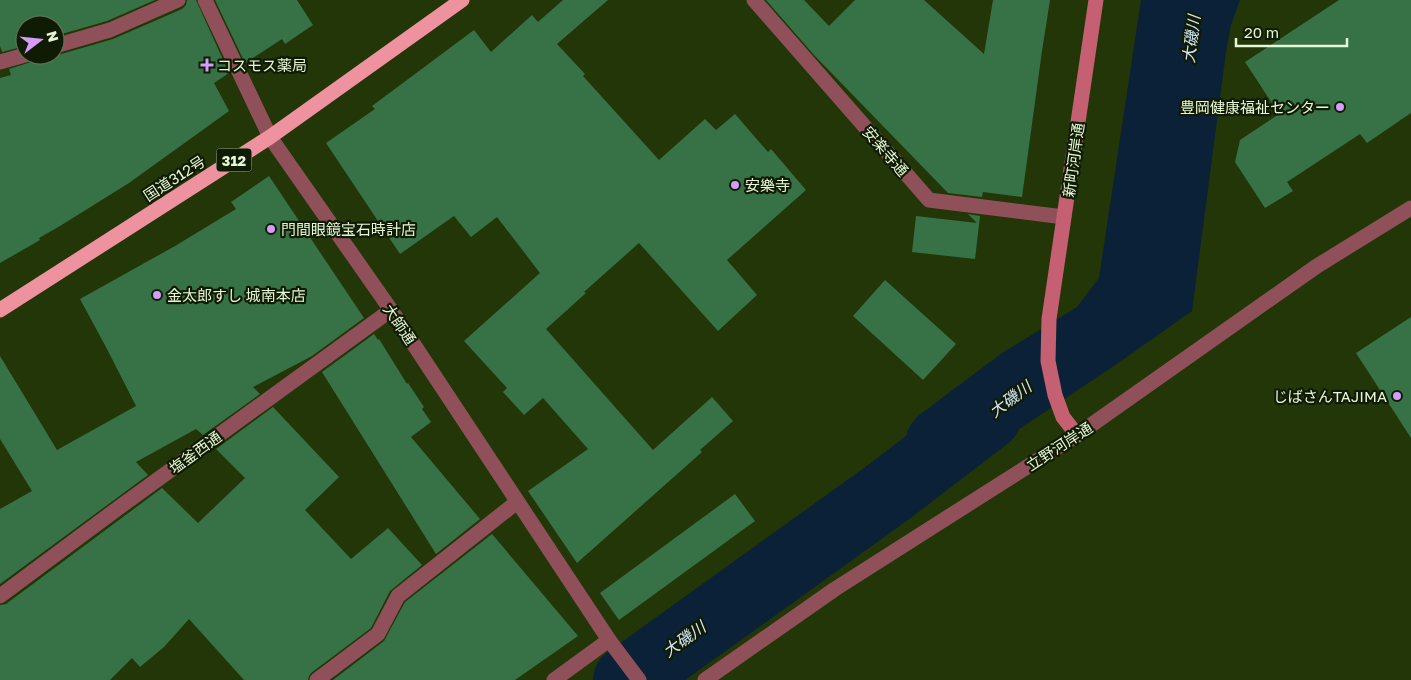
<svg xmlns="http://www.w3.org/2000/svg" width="1411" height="680" viewBox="0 0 1411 680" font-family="'Golos Text','Noto Sans JP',sans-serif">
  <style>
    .water { fill: #0b2138 }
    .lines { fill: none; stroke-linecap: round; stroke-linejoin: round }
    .river { stroke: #0b2138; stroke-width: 68 }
    .building { fill: #377247 }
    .street { stroke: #8f505a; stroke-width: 15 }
    .secondary { stroke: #c46072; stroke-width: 15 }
    .highway { stroke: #ef929f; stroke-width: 15 }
    .poi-dot { fill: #d49cfb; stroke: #101b04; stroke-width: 2 }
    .labels { text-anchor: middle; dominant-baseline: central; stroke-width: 4.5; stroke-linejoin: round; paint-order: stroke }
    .shield { fill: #101b04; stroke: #a6b598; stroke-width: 1 }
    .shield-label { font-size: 14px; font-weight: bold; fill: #e6f7d7 }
    .poi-label { font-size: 15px; fill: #e6f7d7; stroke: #101b04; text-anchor: start }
    .street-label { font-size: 15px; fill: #e6f7d7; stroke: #101b04 }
    .water-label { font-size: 16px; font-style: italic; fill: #d4e5f8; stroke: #101b04 }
  </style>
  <rect width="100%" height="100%" fill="#223608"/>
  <!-- water -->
  <path class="water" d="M 1141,0 L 1240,0 L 1231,25 L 1226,52 L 1192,311 L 1111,368 L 928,490 L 904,458 C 906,438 904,431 918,416 L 1002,353 L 1077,307 L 1099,278 Z"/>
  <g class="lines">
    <!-- river -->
    <polyline class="river" points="627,680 886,494 988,416"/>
  </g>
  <!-- building -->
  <g class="building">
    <polygon points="0,0 155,0 107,21 55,36 55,25 25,25 25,46 2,52 0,46"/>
    <polygon points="187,0 196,0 229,73 214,83 229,111 129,183 60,226 39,238 40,240 0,263 0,78 11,75 9,69 31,62 34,55 58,55 113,39 182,9 186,5"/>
    <polygon points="215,0 297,0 313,25 285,44 282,39 245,63"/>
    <polygon points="563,0 608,0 557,44 585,74 583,76 659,160 705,119 716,130 735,114 768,152 771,149 806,190 727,260 757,295 718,331 639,243 584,292 586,293 546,329 653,450 712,397 733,421 700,450 702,452 577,563 528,491 588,449 543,398 524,415 503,392 507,388 464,341 540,273 497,217 471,237 454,216 400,254 326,143 375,109 372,106 474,30 491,52 532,15 538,22"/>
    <polygon points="766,0 804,0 829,26 855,0 924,0 984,54 993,0 1050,0 1042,51 1022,197 983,192 982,197 948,193 814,55"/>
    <polygon points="1339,0 1411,0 1411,113 1367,143 1360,134 1287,182 1293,191 1265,208 1235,162 1240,140 1279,114 1245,62"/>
    <polygon points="269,176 364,318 312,356 253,387 260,394 203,435 196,429 136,462 148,475 0,584 0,509 32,491 0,439 0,356 57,450 136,406 107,349 80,299 175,246 236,209 231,202"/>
    <polygon points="968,214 980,216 975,259 912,252 916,216 977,223"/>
    <polygon points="885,280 956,344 923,380 853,316"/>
    <polygon points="1411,317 1411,438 1356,353"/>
    <polygon points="374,334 378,340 379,339 407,384 408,383 424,407 422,409 431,422 411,437 480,519 436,554 322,372"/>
    <polygon points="273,407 339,477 305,510 351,559 388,528 422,565 390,591 371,628 311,673 309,676 308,680 244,680 189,619 164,647 140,667 132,658 110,680 0,680 0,605 6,604 162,488 198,523 245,478 216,449"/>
    <polygon points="735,494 755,521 619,620 600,593"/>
    <polygon points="492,534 578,636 515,680 333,680 384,641 405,602"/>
  </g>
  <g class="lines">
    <!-- street -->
    <g class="street">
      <polyline points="205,0 270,137 391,310 609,640 639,680"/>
      <polyline points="754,0 929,200 1064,217"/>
      <polyline points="55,46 110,30 178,0"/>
      <polyline points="0,62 25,55"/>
      <polyline points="0,596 117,509 391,310"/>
      <polyline points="317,680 378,634 398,596 517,502"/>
      <polyline points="554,680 609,640"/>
      <polyline points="705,680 835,589 1077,435 1317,266 1411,208"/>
    </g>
    <!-- secondary -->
    <polyline class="secondary" points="1077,435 1063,417 1055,395 1048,361 1049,319 1096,0"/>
    <!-- highway -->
    <polyline class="highway" points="0,310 270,137 462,0"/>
  </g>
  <!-- markers -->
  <g class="poi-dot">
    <path d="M204.5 57.5h5v5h5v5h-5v5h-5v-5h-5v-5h5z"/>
    <circle cx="1340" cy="107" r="5"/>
    <circle cx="735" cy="185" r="5"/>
    <circle cx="271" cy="229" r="5"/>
    <circle cx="157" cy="295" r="5"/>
    <circle cx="1397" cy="396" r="5"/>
  </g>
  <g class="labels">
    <!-- shield labels -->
    <rect class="shield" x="216.5" y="148.5" width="35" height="23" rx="4"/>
    <g class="shield-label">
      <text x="234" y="160">312</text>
    </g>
    <!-- poi labels -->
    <g class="poi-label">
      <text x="217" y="65">コスモス薬局</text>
      <text x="1330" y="107" text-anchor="end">豊岡健康福祉センター</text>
      <text x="745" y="185">安樂寺</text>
      <text x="281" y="229">門間眼鏡宝石時計店</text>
      <text x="167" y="295">金太郎すし 城南本店</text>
      <text x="1387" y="396" text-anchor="end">じばさんTAJIMA</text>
    </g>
    <!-- street labels -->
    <g class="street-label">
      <text transform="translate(886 151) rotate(49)">安楽寺通</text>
      <text transform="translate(1073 160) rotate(-82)">新町河岸通</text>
      <text transform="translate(174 178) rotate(-33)">国道312号</text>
      <text transform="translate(400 324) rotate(56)">大師通</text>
      <text transform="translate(1059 446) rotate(-33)">立野河岸通</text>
      <text transform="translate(195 452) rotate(-36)">塩釜西通</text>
    </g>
    <!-- water labels -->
    <g class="water-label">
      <text transform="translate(1191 39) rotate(-83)">大磯川</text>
      <text transform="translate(1010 399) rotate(-37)">大磯川</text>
      <text transform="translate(684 639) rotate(-36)">大磯川</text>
    </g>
  </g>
  <!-- north arrow -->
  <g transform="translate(40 40) rotate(74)"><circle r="24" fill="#101b04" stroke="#667358"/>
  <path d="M0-4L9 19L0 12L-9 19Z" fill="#d49cfb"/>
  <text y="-8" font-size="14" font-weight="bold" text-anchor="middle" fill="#e6f7d7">N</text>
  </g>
  <!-- scale -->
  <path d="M1236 38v8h111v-8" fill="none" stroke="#e6f7d7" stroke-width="2.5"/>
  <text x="1244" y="38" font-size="15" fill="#e6f7d7" stroke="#101b04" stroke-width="4" paint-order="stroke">20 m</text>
</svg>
